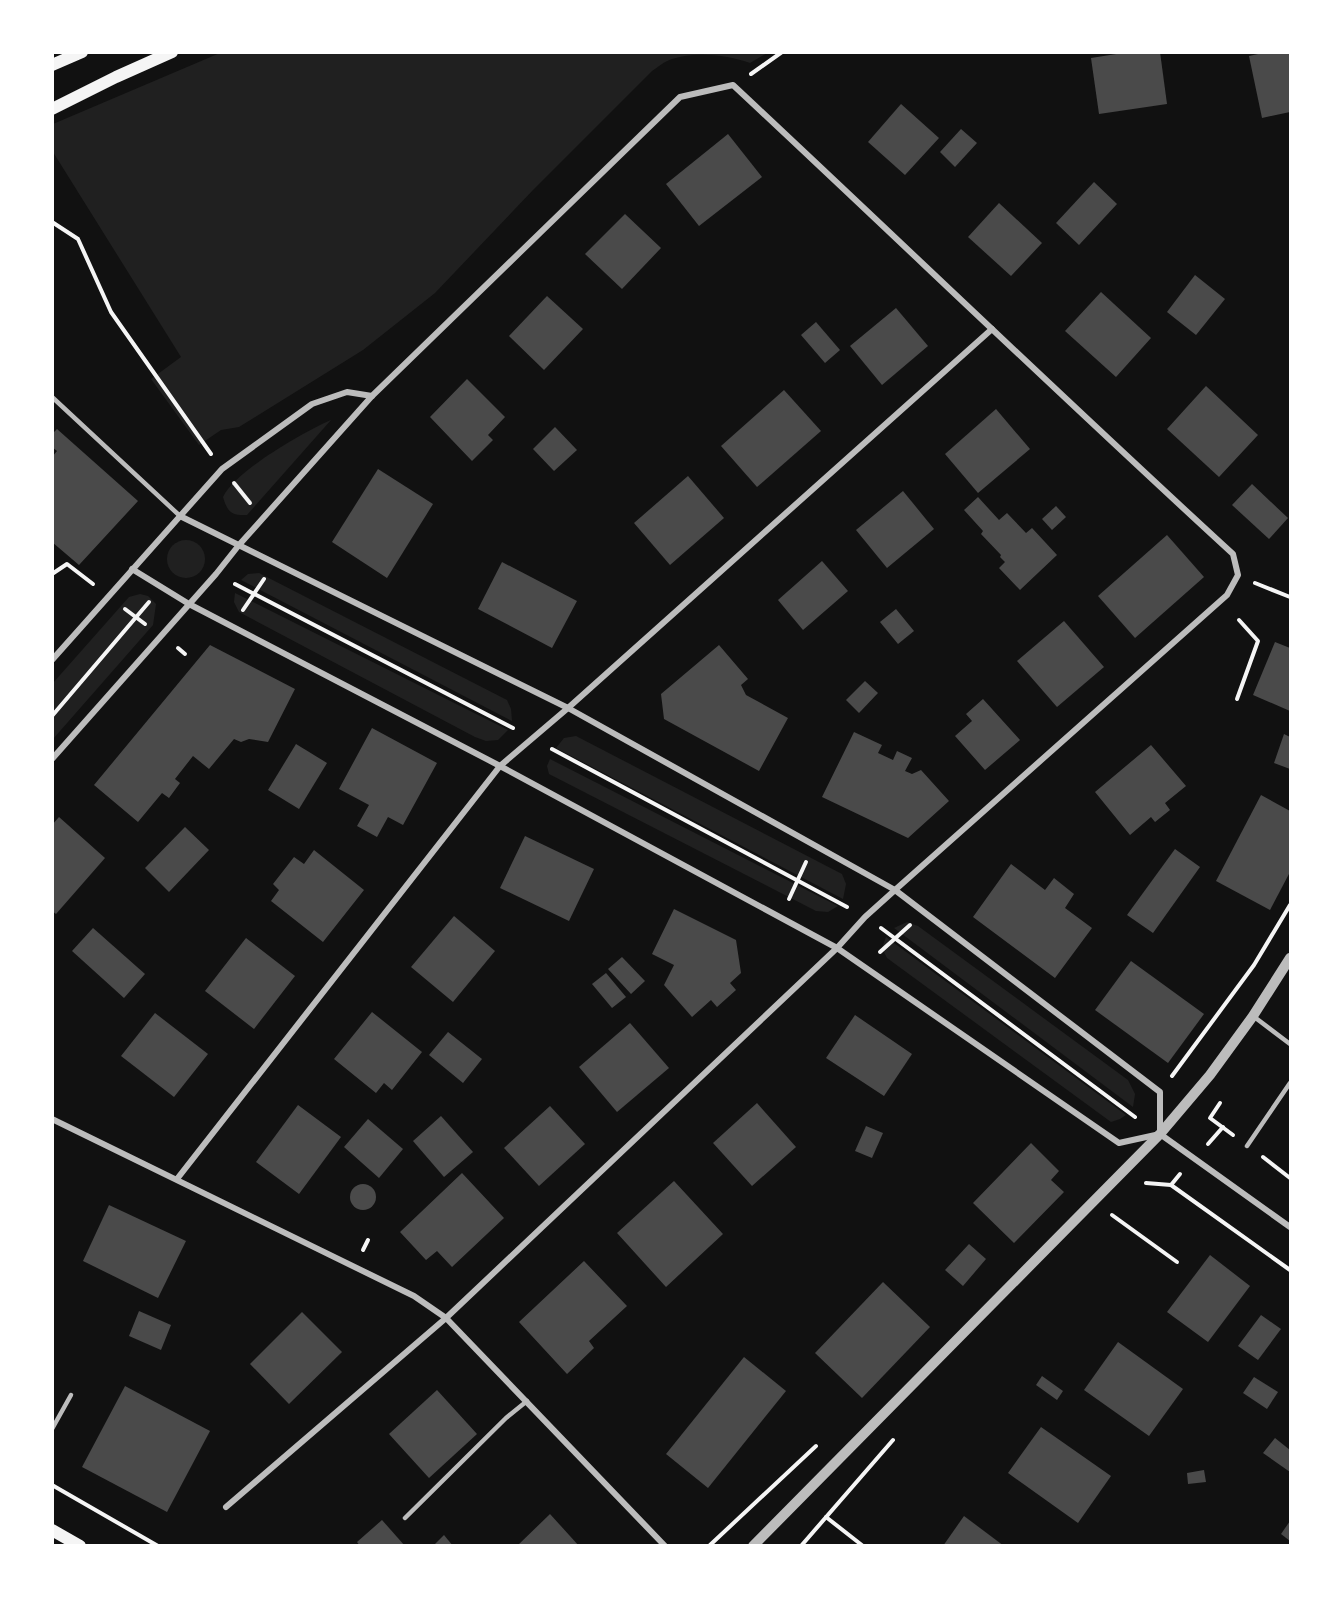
<svg xmlns="http://www.w3.org/2000/svg" width="1343" height="1598" viewBox="0 0 1343 1598" font-family="'Varela Round',sans-serif">
  <style>
    .green { fill: #202020 }
    .building { fill: #4a4a4a }
    .lines { fill: none; stroke-linecap: round; stroke-linejoin: round }
    .path { stroke: #f5f5f5; stroke-width: 4 }
    .service { stroke: #bcbcbc; stroke-width: 4.5 }
    .minor { stroke: #bcbcbc; stroke-width: 6 }
    .tertiary { stroke: #bcbcbc; stroke-width: 10 }
    .secondary { stroke: #f5f5f5; stroke-width: 12 }
  </style>
  <rect width="100%" height="100%" fill="#111"/>
  <!-- green -->
  <g class="green">
    <path d="M 260,52 L 767,53 L 750,63 C 729,55 694,51 672,59 C 665,61 658,67 652,71 L 533,190 L 435,293 L 363,350 L 239,427 L 221,430 L 199,445 L 151,379 L 181,357 L 53,152 L 53,124 L 220,53 L 253,53 L 255,54 Z"/>
    <path d="M 331,420 L 247,515 C 231,516 227,511 223,497 C 236,470 304,432 331,420 Z"/>
    <circle cx="186" cy="559" r="19"/>
    <polygon points="259,573 507,700 511,709 512,721 241,580 248,574"/>
    <polygon points="235,593 508,730 498,740 486,741 475,737 239,612 234,602"/>
    <polygon points="140,594 148,596 156,604 153,625 53,739 53,683 129,597"/>
    <polygon points="576,736 842,874 846,884 843,899 556,748 564,738"/>
    <polygon points="550,759 838,906 828,912 816,911 549,774 547,766"/>
    <polygon points="907,922 918,926 1128,1080 1135,1094 1133,1107 894,928"/>
    <polygon points="886,937 1126,1115 1120,1119 1111,1122 887,958 882,948"/>
  </g>
  <!-- building -->
  <g class="building">
    <polygon points="1129,52 1160,52 1167,104 1099,114 1091,58"/>
    <polygon points="1267,52 1290,52 1290,112 1262,118 1249,56"/>
    <polygon points="901,104 939,138 905,175 868,142"/>
    <polygon points="961,129 977,143 955,167 940,152"/>
    <polygon points="728,134 762,177 699,226 666,184"/>
    <polygon points="1094,182 1117,204 1079,245 1056,223"/>
    <polygon points="999,203 1042,243 1011,276 968,237"/>
    <polygon points="625,214 661,248 622,289 585,254"/>
    <polygon points="1195,275 1225,299 1196,335 1167,312"/>
    <polygon points="1101,292 1151,338 1116,377 1065,331"/>
    <polygon points="547,296 583,329 544,370 509,336"/>
    <polygon points="896,308 928,346 882,385 850,346"/>
    <polygon points="816,322 840,350 825,363 801,335"/>
    <polygon points="467,379 505,417 488,435 493,440 472,461 430,417"/>
    <polygon points="1206,386 1258,435 1219,477 1167,429"/>
    <polygon points="784,390 821,431 757,487 721,446"/>
    <polygon points="996,409 1030,449 978,493 945,454"/>
    <polygon points="555,427 577,450 554,471 533,449"/>
    <polygon points="57,429 138,501 79,565 52,542 52,457 57,451 52,447 52,434"/>
    <polygon points="378,469 433,504 387,578 332,542"/>
    <polygon points="688,476 724,518 670,565 634,523"/>
    <polygon points="1252,484 1288,518 1269,539 1232,505"/>
    <polygon points="903,491 934,529 887,568 856,530"/>
    <polygon points="978,497 999,520 1007,513 1026,533 1032,528 1057,555 1020,590 999,568 1005,562 1000,557 1001,555 981,534 983,531 964,510"/>
    <polygon points="1056,506 1066,517 1052,530 1042,519"/>
    <polygon points="1167,535 1204,577 1135,638 1098,596"/>
    <polygon points="822,561 848,591 803,630 778,600"/>
    <polygon points="502,562 577,601 552,648 478,609"/>
    <polygon points="896,609 914,631 898,644 880,622"/>
    <polygon points="1064,621 1104,667 1057,707 1017,661"/>
    <polygon points="1275,642 1290,648 1290,711 1253,695"/>
    <polygon points="210,645 295,689 268,742 249,739 241,742 234,739 209,769 193,756 175,779 180,783 169,798 162,793 138,822 94,785"/>
    <polygon points="719,645 748,679 741,685 746,695 788,718 759,771 664,719 661,694"/>
    <polygon points="865,681 878,693 859,713 846,700"/>
    <polygon points="983,699 1020,740 985,770 955,736 972,721 966,714"/>
    <polygon points="372,728 437,763 403,825 388,817 377,837 357,826 369,805 339,789"/>
    <polygon points="854,732 882,745 878,753 893,760 897,751 912,758 905,771 912,774 921,770 949,801 908,838 822,797"/>
    <polygon points="1284,734 1290,737 1290,769 1274,763"/>
    <polygon points="296,744 327,763 299,809 268,790"/>
    <polygon points="1151,745 1186,786 1165,803 1170,810 1155,822 1151,817 1130,835 1095,792"/>
    <polygon points="1261,795 1290,811 1290,872 1270,910 1216,881"/>
    <polygon points="59,817 105,858 56,914 52,911 52,825"/>
    <polygon points="185,827 209,850 169,892 145,868"/>
    <polygon points="525,836 594,869 569,921 500,888"/>
    <polygon points="1175,849 1200,867 1153,933 1127,915"/>
    <polygon points="314,850 364,890 323,942 271,901 279,890 273,884 294,857 304,864"/>
    <polygon points="1011,864 1045,890 1054,878 1074,894 1065,908 1092,928 1055,978 973,917"/>
    <polygon points="674,909 736,940 741,973 730,983 736,990 717,1007 711,1000 692,1017 664,985 674,965 652,954"/>
    <polygon points="454,916 495,951 453,1002 411,967"/>
    <polygon points="93,928 145,974 124,998 72,951"/>
    <polygon points="246,938 295,976 254,1029 205,991"/>
    <polygon points="622,957 645,981 631,994 608,969"/>
    <polygon points="1131,961 1204,1014 1168,1063 1095,1010"/>
    <polygon points="606,973 626,997 612,1008 592,984"/>
    <polygon points="372,1012 422,1052 392,1090 384,1083 376,1093 334,1059"/>
    <polygon points="155,1013 208,1054 174,1097 121,1056"/>
    <polygon points="855,1015 912,1054 884,1096 826,1058"/>
    <polygon points="630,1023 669,1068 617,1112 579,1067"/>
    <polygon points="448,1032 482,1059 463,1083 429,1055"/>
    <polygon points="757,1103 796,1147 752,1186 713,1143"/>
    <polygon points="298,1105 341,1137 299,1194 256,1162"/>
    <polygon points="550,1106 585,1144 539,1186 504,1148"/>
    <polygon points="441,1116 473,1152 444,1177 413,1141"/>
    <polygon points="368,1119 403,1149 379,1178 344,1147"/>
    <polygon points="866,1126 883,1133 872,1158 855,1151"/>
    <polygon points="1031,1143 1059,1171 1051,1180 1064,1192 1014,1243 973,1203"/>
    <polygon points="462,1173 504,1218 452,1267 437,1251 426,1260 400,1232"/>
    <polygon points="674,1181 723,1234 666,1287 617,1233"/>
    <circle cx="363" cy="1197" r="13"/>
    <polygon points="109,1205 186,1241 158,1298 83,1261"/>
    <polygon points="969,1244 986,1259 963,1286 945,1270"/>
    <polygon points="1210,1255 1250,1286 1208,1342 1167,1312"/>
    <polygon points="584,1261 627,1306 589,1341 594,1348 567,1374 519,1322"/>
    <polygon points="883,1282 930,1327 862,1398 815,1353"/>
    <polygon points="139,1311 171,1325 161,1350 129,1336"/>
    <polygon points="302,1312 342,1352 289,1404 250,1364"/>
    <polygon points="1261,1315 1281,1329 1258,1360 1238,1346"/>
    <polygon points="1118,1342 1183,1389 1149,1436 1084,1390"/>
    <polygon points="744,1357 786,1391 708,1488 666,1454"/>
    <polygon points="1042,1376 1063,1391 1057,1400 1036,1385"/>
    <polygon points="1254,1377 1278,1392 1267,1409 1243,1393"/>
    <polygon points="125,1386 210,1431 167,1512 82,1467"/>
    <polygon points="437,1390 477,1434 429,1478 389,1434"/>
    <polygon points="1041,1427 1111,1476 1078,1523 1008,1473"/>
    <polygon points="1275,1438 1290,1450 1290,1472 1263,1453"/>
    <polygon points="1204,1470 1206,1482 1188,1484 1187,1473"/>
    <polygon points="550,1514 579,1546 517,1546"/>
    <polygon points="964,1516 1004,1546 943,1546"/>
    <polygon points="382,1520 405,1546 360,1546 357,1542"/>
    <polygon points="1290,1521 1290,1541 1281,1534"/>
    <polygon points="444,1535 453,1546 433,1546"/>
  </g>
  <g class="lines">
    <!-- path -->
    <g class="path">
      <polyline points="751,74 782,52"/>
      <polyline points="52,222 78,239 111,312 211,454"/>
      <polyline points="234,483 250,503"/>
      <polyline points="52,574 67,564 93,584"/>
      <polyline points="1255,583 1290,597"/>
      <polyline points="235,584 513,728"/>
      <polyline points="125,609 145,624"/>
      <polyline points="243,610 264,579"/>
      <polyline points="178,648 185,654"/>
      <polyline points="1237,699 1258,641 1239,620"/>
      <polyline points="52,716 149,602"/>
      <polyline points="552,749 847,907"/>
      <polyline points="789,899 806,862"/>
      <polyline points="881,928 1135,1117"/>
      <polyline points="880,952 910,925"/>
      <polyline points="1172,1076 1254,965 1290,905"/>
      <polyline points="1220,1103 1210,1118 1233,1135"/>
      <polyline points="1208,1144 1223,1127"/>
      <polyline points="1263,1157 1290,1178"/>
      <polyline points="1146,1183 1171,1185 1290,1270"/>
      <polyline points="1171,1185 1180,1174"/>
      <polyline points="1112,1215 1177,1262"/>
      <polyline points="363,1250 368,1240"/>
      <polyline points="52,1485 158,1546"/>
      <polyline points="826,1517 863,1546"/>
      <polyline points="709,1546 816,1446"/>
      <polyline points="801,1546 893,1440"/>
    </g>
    <!-- service -->
    <g class="service">
      <polyline points="52,397 180,516"/>
      <polyline points="1253,1016 1290,1044"/>
      <polyline points="1247,1146 1290,1083"/>
      <polyline points="52,1429 71,1395"/>
      <polyline points="405,1518 506,1418 527,1401"/>
    </g>
    <!-- minor -->
    <g class="minor">
      <polyline points="132,569 189,604 500,766 837,948 1119,1143 1160,1134 1160,1092 895,890 568,708 180,516"/>
      <polyline points="52,660 222,469 312,404 347,392 372,396"/>
      <path d="M 52,759 L 216,574 L 239,545 L 372,396 L 680,97 L 733,85 C 900,241 1065,400 1233,554 L 1238,575 L 1227,595 L 895,890 L 865,917 L 837,948 L 446,1318 L 226,1507"/>
      <polyline points="52,1119 414,1296 446,1318 665,1546"/>
      <polyline points="1160,1134 1290,1227"/>
      <polyline points="177,1179 500,766 568,708 992,329"/>
    </g>
    <!-- tertiary -->
    <polyline class="tertiary" points="753,1546 1160,1134 1210,1075 1253,1016 1290,958"/>
    <!-- secondary -->
    <g class="secondary">
      <polyline points="52,65 82,52"/>
      <polyline points="52,109 116,77 172,52"/>
      <polyline points="52,1530 80,1546"/>
    </g>
  </g>
  <!-- border -->
  <rect width="1343" height="1598" fill="none" stroke="#ffffff" stroke-width="108"/>
</svg>
